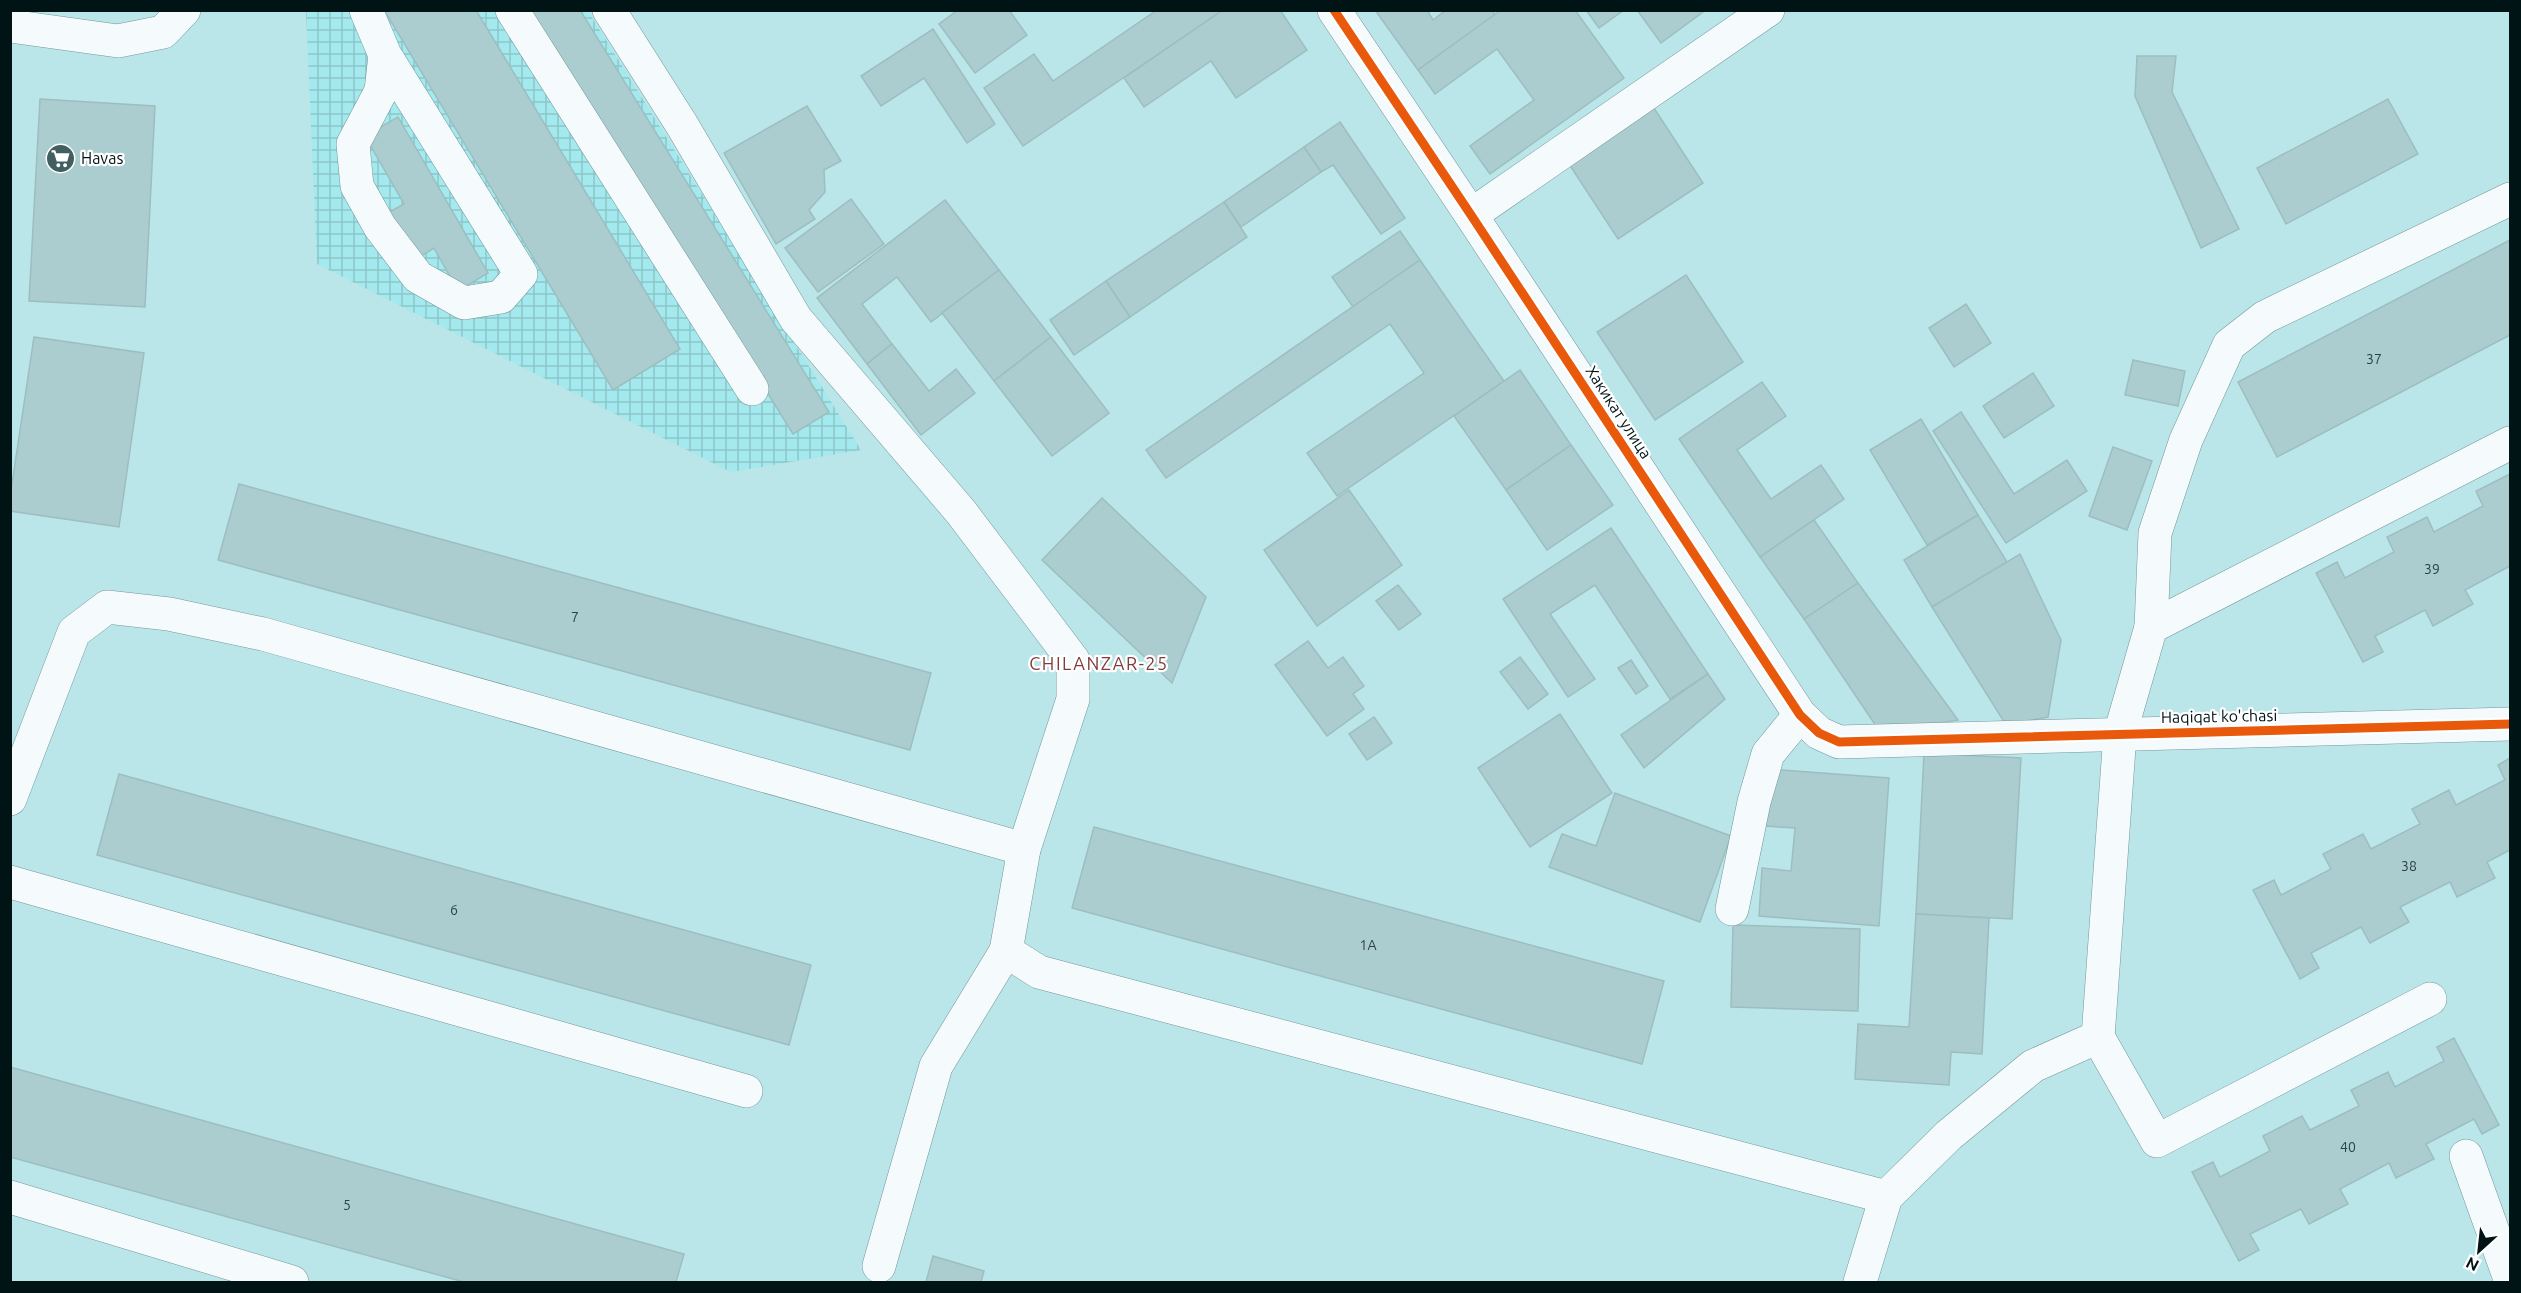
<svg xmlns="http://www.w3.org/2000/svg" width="2521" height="1293" viewBox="0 0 2521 1293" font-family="Ubuntu,sans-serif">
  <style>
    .industrial { fill: url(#industrial-grid) }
    .building { fill: #abcdcf; stroke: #9cbec0; stroke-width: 1.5 }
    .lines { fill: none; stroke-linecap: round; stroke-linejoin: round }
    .minor-casing { stroke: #73979a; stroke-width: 34 }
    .minor { stroke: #f5fbfc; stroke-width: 33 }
    .cycleway-casing { stroke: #fff; stroke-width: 13 }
    .cycleway { stroke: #e8590c; stroke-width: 9 }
    .labels { text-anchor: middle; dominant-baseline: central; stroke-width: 4.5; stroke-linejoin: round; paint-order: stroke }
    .number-label { font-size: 14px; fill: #2c4345 }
    .poi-label { font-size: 16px; fill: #001416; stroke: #fff; text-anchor: start }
    .street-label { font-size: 16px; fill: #001416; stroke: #fff }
    .neighbourhood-label { font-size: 18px; letter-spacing: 1.5px; fill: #823a3a; stroke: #fff }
  </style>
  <defs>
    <pattern id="industrial-grid" width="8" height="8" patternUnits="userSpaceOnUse" patternTransform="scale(1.5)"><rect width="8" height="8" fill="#a3e9ee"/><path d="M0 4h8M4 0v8" fill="none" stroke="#8bc7cb"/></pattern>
  </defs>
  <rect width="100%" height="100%" fill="#bbe6e9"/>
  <!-- industrial -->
  <polygon class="industrial" points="306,11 588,11 861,450 731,472 317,264"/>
  <!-- building -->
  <g class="building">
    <polygon points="384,10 476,10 680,349 613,390"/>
    <polygon points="530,10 580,10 829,412 793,434"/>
    <polygon points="958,10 1009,10 1027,35 975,73 939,24"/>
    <polygon points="1157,10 1223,10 1023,146 984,88 1034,54 1053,81"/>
    <polygon points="1223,10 1280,10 1307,50 1236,98 1211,61 1144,107 1124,78"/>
    <polygon points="1375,10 1427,10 1433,20 1446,10 1492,10 1495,15 1418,70"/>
    <polygon points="1501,10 1575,10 1624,78 1490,174 1470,146 1534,100 1497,49 1435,94 1418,70"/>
    <polygon points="1586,10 1624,10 1599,28"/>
    <polygon points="1637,10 1702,10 1703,12 1661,43"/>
    <polygon points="933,29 995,124 967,143 924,78 881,106 861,76"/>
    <polygon points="2137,56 2176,56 2172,92 2239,229 2201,248 2135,96"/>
    <polygon points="40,99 155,106 145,307 29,301"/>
    <polygon points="2388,99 2418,154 2286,224 2257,168"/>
    <polygon points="1652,105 1703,183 1618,239 1567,161"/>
    <polygon points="807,106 841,161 824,170 825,192 809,210 815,219 776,244 724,153"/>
    <polygon points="398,117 488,273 458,291 434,248 413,261 386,214 404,204 365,136"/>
    <polygon points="1340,122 1405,218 1381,234 1333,165 1321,172 1304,147"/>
    <polygon points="1304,147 1321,172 1241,227 1224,202"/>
    <polygon points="851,199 884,244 818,292 785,248"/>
    <polygon points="945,200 999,270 931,322 897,277 862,304 892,344 867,364 817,298"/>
    <polygon points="1224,202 1247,237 1130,317 1106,281"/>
    <polygon points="1400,231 1420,260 1353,307 1332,277"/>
    <polygon points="2510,240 2510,335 2277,457 2238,382"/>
    <polygon points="1420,260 1504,381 1337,496 1307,453 1424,373 1390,324 1166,478 1146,450"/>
    <polygon points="999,270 1051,337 994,381 942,313"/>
    <polygon points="1686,275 1743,362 1655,420 1597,332"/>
    <polygon points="1106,281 1130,317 1074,355 1050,320"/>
    <polygon points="1966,304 1991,343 1954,367 1929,328"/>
    <polygon points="34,337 144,353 119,527 10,511 10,497"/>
    <polygon points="1051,337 1109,413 1052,456 994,381"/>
    <polygon points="892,344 929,391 956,369 975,393 921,435 867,364"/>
    <polygon points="2133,360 2185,371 2178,406 2125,395"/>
    <polygon points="1520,370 1571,445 1506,490 1454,416"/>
    <polygon points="2033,373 2054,406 2004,438 1983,406"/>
    <polygon points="1762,382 1786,416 1737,450 1771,499 1821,465 1844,499 1760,557 1679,439"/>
    <polygon points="1961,412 2014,494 2067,460 2087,491 2006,543 1933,431"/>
    <polygon points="1921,419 1978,515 1927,545 1870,450"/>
    <polygon points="1571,445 1613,505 1547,550 1506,490"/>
    <polygon points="2113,447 2152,461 2127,530 2089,516"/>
    <polygon points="2510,474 2510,566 2465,590 2473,604 2433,626 2425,610 2375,636 2383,652 2363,662 2316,573 2337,562 2345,578 2394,552 2387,537 2427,517 2434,532 2483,506 2476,491"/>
    <polygon points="239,484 931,673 910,750 218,560"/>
    <polygon points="1349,490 1402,565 1317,626 1264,550"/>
    <polygon points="1102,498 1206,597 1172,683 1042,560"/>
    <polygon points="1978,515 2007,562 1932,607 1904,560"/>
    <polygon points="1814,520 1858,583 1804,619 1760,557"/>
    <polygon points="1611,528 1708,674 1670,699 1595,585 1550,614 1595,679 1568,697 1503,599"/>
    <polygon points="2020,554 2061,640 2048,717 2006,725 1932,607"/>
    <polygon points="1858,583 1958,720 1880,732 1804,619"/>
    <polygon points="1398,585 1421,614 1399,630 1376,601"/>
    <polygon points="1308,641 1328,668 1343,657 1364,686 1353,694 1364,709 1327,736 1275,665"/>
    <polygon points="1520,657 1548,694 1528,709 1500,672"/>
    <polygon points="1631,660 1648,686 1636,694 1618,668"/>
    <polygon points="1708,674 1725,699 1644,768 1621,735"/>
    <polygon points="1560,714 1612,793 1530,847 1478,768"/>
    <polygon points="1374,717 1392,743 1367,760 1349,734"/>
    <polygon points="1924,753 2021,758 2012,919 1916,914"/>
    <polygon points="2510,758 2510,850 2487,862 2495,878 2457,897 2450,882 2400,907 2409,922 2370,943 2361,927 2311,953 2319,968 2300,979 2253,890 2274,880 2281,895 2331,869 2323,854 2363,834 2371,849 2420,824 2412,809 2449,790 2456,805 2505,780 2498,765"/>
    <polygon points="1768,769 1889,778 1879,926 1759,916 1762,868 1791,871 1795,828 1764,826"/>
    <polygon points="119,774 811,965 789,1045 97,855"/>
    <polygon points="1615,793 1731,836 1700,922 1549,867 1562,834 1596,846"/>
    <polygon points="1094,827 1664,981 1642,1064 1072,908"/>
    <polygon points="1916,914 1989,918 1982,1054 1951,1052 1949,1085 1855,1079 1858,1024 1909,1027"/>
    <polygon points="1733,925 1860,929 1858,1011 1731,1007"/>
    <polygon points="2454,1038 2499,1125 2482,1134 2474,1119 2426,1144 2434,1159 2396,1178 2389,1163 2340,1189 2348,1204 2309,1224 2301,1209 2250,1234 2259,1250 2239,1261 2192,1172 2213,1162 2220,1177 2270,1151 2263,1136 2302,1116 2310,1130 2359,1106 2351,1090 2388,1072 2395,1087 2444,1061 2437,1047"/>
    <polygon points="10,1067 684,1254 676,1282 464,1282 10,1157"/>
    <polygon points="933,1256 984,1271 981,1282 926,1282"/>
  </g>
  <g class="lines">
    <defs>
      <g id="minor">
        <polyline points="366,10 385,55 521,274 501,297 464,303 418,277 380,227 357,186 353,144 381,91 385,55"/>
        <polyline points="512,10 752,389"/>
        <polyline points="609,10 682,125 796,319 961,512 1073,660 1073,699 1024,849 1006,951 1039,972 1886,1197"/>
        <polyline points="1334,10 1471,215 1800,715 1819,733 1839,742 2510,724"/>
        <polyline points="10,26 118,41 163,32 184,10"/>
        <polyline points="1471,215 1768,10"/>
        <polyline points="2151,627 2155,533 2186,440 2229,345 2265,317 2510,199"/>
        <polyline points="10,799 74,632 107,607 169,614 263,634 1024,849"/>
        <polyline points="10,882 746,1091"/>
        <polyline points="1732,909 1754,802 1768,754 1800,715"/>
        <polyline points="2098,1037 2157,1141 2430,999"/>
        <polyline points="2466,1156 2510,1279"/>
        <polyline points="10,1197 292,1282"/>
        <polyline points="879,1266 936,1066 1006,951"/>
        <polyline points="1860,1282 1886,1197 1949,1135 2033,1066 2098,1037 2120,734 2151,627 2510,443"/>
      </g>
    </defs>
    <!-- minor casing -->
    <use href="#minor" class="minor-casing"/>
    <!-- minor -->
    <use href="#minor" class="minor"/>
    <defs>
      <polyline id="cycleway" points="1334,10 1471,215 1800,715 1819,733 1839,742 2510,724"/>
    </defs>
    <!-- cycleway casing -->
    <use href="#cycleway" class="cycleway-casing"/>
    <!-- cycleway -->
    <use href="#cycleway" class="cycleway"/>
  </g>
  <!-- icons -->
  <defs>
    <symbol id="supermarket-disc" viewBox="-11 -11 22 22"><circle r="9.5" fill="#415e60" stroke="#fff"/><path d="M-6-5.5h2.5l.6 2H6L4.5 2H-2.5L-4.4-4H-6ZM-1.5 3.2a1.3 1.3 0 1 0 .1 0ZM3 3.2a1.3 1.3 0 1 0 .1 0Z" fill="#fff"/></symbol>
  </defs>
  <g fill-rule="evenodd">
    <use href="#supermarket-disc" x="44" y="142" width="33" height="33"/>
  </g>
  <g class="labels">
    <!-- number labels -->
    <g class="number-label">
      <text x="2374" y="359">37</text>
      <text x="2432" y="569">39</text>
      <text x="575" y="617">7</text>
      <text x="2409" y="866">38</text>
      <text x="454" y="910">6</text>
      <text x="1368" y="945">1А</text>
      <text x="2348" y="1147">40</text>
      <text x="347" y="1205">5</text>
    </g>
    <!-- poi labels -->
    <g class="poi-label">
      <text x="81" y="158">Havas</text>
    </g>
    <!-- street labels -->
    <g class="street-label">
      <text transform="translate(1619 412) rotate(57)">Хакикат улица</text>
      <text transform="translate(2219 716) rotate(-1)">Haqiqat ko'chasi</text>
    </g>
    <!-- neighbourhood labels -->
    <g class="neighbourhood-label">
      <text x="1099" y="663">CHILANZAR-25</text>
    </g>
  </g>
  <!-- border -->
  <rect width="2521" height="1293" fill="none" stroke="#001416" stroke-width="24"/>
  <!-- north arrow -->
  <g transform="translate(2479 1251) rotate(207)" stroke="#ffffff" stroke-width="4.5" paint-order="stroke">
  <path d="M0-4.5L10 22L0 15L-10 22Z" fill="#001416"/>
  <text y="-9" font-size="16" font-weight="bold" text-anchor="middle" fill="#001416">N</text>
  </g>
</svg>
